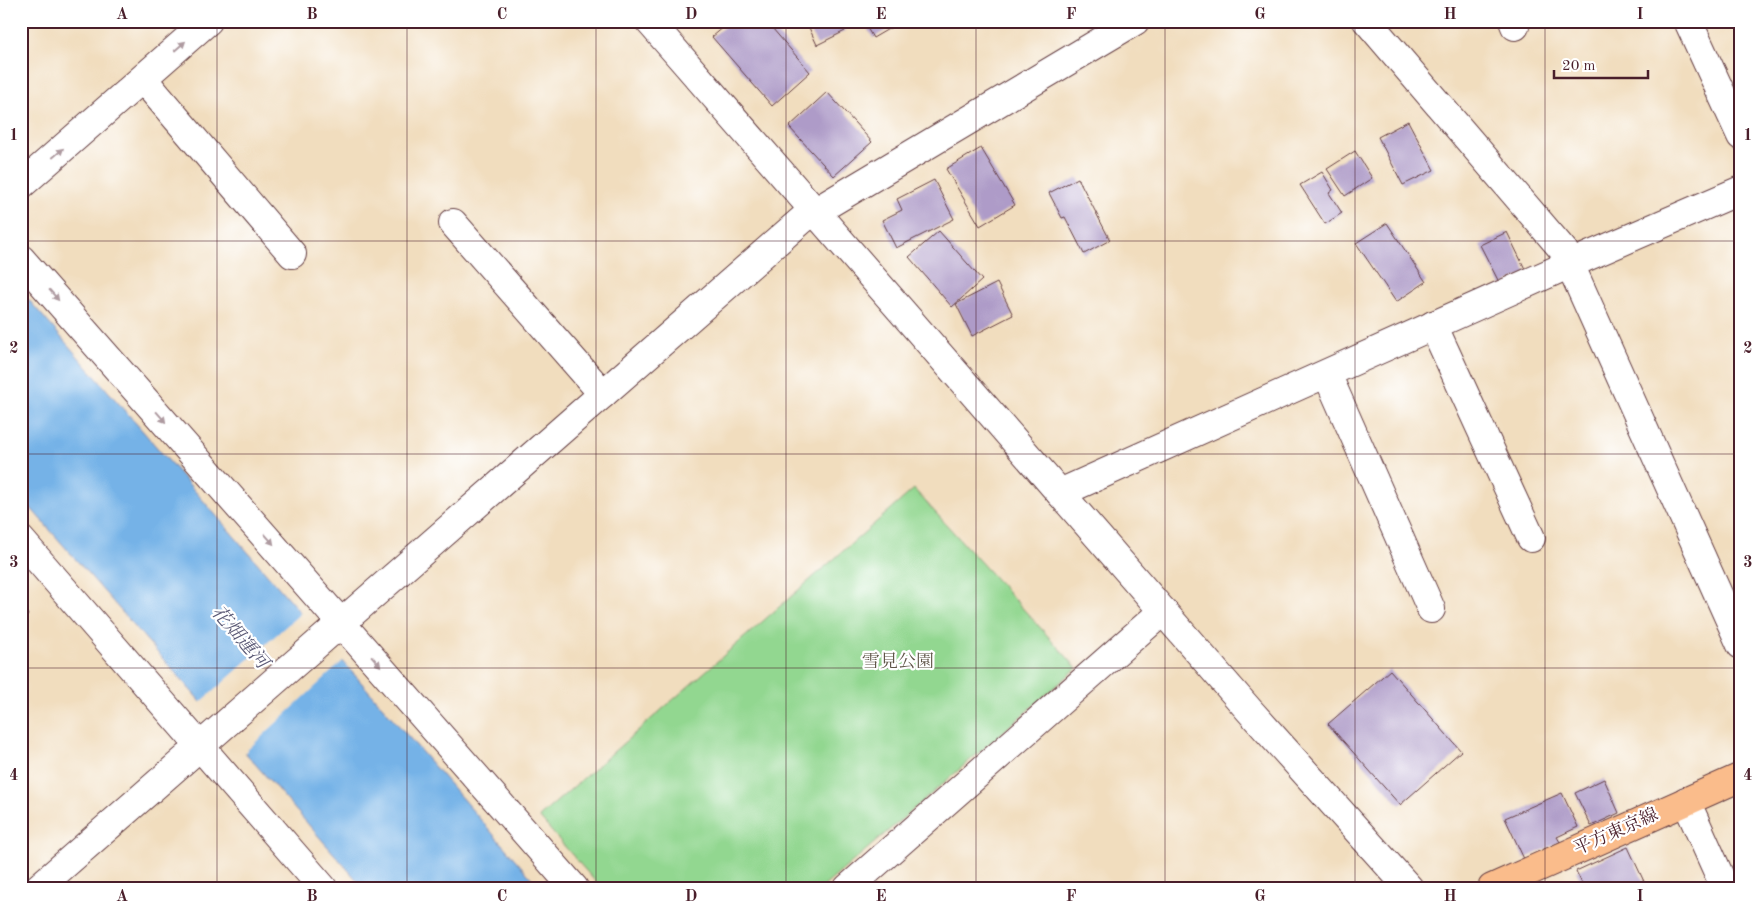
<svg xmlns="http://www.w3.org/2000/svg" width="1762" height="909" viewBox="0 0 1762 909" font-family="'Old Standard TT','Noto Serif JP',serif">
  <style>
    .green { fill: #92d790; stroke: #6e7b5e }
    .water { fill: #75b2e7; stroke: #606889 }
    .pier { fill: #f1ddbe }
    .building { fill: #ae9bc8 }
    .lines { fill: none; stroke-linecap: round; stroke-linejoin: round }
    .minor-casing { stroke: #633c41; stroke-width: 30 }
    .major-casing { stroke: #633c41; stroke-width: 30 }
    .minor { stroke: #fff; stroke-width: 28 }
    .major { stroke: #fabc8b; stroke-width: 28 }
    .oneway { fill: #ae9aa0 }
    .grid { fill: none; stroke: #4a1f2b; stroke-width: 1; stroke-opacity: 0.55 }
    .labels { text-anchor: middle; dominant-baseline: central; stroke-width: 4.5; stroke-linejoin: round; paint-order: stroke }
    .park-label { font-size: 18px; fill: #605649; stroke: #fff }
    .street-label { font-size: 18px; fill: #4a1f2b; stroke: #fff }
    .water-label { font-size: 19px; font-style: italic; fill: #5b5a76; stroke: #fff }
    .neatline { fill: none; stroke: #4a1f2b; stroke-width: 2 }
    .grid-label { font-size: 16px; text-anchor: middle; font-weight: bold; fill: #4a1f2b }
  </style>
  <rect width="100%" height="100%" fill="#fff"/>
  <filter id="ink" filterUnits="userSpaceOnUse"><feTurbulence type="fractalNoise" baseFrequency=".02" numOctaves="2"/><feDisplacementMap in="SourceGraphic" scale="10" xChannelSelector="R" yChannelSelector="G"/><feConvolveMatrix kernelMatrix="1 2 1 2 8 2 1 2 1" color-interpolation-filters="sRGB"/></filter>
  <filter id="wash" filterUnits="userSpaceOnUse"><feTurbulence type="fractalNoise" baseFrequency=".0096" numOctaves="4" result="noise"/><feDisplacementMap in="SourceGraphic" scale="20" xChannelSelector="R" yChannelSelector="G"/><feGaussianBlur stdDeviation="1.12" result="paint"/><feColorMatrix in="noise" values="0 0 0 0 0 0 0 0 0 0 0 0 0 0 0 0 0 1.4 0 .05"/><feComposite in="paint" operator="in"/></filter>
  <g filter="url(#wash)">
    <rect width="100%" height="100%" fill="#f1ddbe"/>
    <!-- green -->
    <polygon class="green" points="914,489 1077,668 822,888 601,888 539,817"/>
    <!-- water -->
    <polygon class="water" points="21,291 540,888 364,888 21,497"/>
    <!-- pier -->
    <polygon class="pier" points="303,611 345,659 243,754 199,704"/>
    <g id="blocks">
      <!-- building -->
      <g class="building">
        <polygon points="731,21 766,21 810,72 772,106 712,37"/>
        <polygon points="806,21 840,21 845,31 817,45"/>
        <polygon points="863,21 902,21 873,38"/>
        <polygon points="827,92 872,142 834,176 789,127"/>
        <polygon points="1408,121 1434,170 1403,185 1378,137"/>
        <polygon points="981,148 1015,205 980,226 946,169"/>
        <polygon points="1355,151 1372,178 1345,196 1327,169"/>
        <polygon points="1322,172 1333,190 1329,193 1342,213 1325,224 1300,185"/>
        <polygon points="1078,178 1110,240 1084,254 1065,217 1062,218 1049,193"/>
        <polygon points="934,180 954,219 896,248 882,220 902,210 897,199"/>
        <polygon points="1387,223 1426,282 1396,302 1356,243"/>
        <polygon points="939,231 982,280 952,307 909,257"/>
        <polygon points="1507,232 1527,273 1501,286 1480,245"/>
        <polygon points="997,283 1013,315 972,336 956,304"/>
        <polygon points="21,603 28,615 21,623"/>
        <polygon points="1390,670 1461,751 1400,805 1328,724"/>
        <polygon points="1604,779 1619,813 1591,826 1575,793"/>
        <polygon points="1562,793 1578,827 1557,837 1560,842 1524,859 1505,818"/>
        <polygon points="1628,847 1647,888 1584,888 1576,871"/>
      </g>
    </g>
  </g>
  <g filter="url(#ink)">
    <use href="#blocks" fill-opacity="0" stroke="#633c41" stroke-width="1"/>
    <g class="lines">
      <defs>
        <g id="minor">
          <polyline points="649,21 1249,710 1409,888"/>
          <polyline points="1367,21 1564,251 1741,645"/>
          <polyline points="1513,21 1515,26"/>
          <polyline points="1688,21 1741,136"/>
          <polyline points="143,79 292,254"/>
          <polyline points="21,185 208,21"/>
          <polyline points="453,223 603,394"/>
          <polyline points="21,259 574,888"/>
          <polyline points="1433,325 1531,538"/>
          <polyline points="1327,374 1431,609"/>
          <polyline points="1060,493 1570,264 1741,190"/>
          <polyline points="21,540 323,888"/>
          <polyline points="1686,801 1725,888"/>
          <polyline points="38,888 803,219 1135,21"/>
          <polyline points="848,888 1163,611"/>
        </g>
        <polyline id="major" points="1492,888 1741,777"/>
      </defs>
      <!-- minor casing -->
      <use href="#minor" class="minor-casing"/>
      <!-- major casing -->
      <use href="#major" class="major-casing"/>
      <!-- minor -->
      <use href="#minor" class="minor"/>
      <!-- major -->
      <use href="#major" class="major"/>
    </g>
    <!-- one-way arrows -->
    <defs><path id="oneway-solid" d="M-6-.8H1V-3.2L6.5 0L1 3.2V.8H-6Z" transform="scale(1.25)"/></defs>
    <g class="oneway">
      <use href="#oneway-solid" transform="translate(180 46) rotate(-41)"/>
      <use href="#oneway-solid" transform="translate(58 153) rotate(-41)"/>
      <use href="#oneway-solid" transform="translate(54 295) rotate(49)"/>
      <use href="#oneway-solid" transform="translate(161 417) rotate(49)"/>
      <use href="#oneway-solid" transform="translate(269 539) rotate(49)"/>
      <use href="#oneway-solid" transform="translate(376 661) rotate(49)"/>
    </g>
  </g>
  <!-- grid -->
  <path class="grid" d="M 217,21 L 217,888M 407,21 L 407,888M 596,21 L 596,888M 786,21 L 786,888M 976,21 L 976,888M 1165,21 L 1165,888M 1355,21 L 1355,888M 1545,21 L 1545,888M 21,241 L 1741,241M 21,454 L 1741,454M 21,668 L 1741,668"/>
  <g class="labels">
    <!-- park labels -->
    <g class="park-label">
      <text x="898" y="662">雪見公園</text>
    </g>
    <!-- street labels -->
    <g class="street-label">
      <text transform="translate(1616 832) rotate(-24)">平方東京線</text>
    </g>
    <!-- water labels -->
    <g class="water-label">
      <text transform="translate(239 638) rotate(49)">花畑運河</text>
    </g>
  </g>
  <!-- margin -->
  <rect width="1762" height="909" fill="none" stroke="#fff" stroke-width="55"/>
  <!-- scale -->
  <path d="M1554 70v8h94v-8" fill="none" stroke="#4a1f2b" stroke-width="2.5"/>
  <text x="1562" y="70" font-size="15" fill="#4a1f2b" stroke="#ffffff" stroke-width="4" paint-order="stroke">20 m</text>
  <rect x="28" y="28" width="1706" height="854" class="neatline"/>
  <g class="grid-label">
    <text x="122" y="19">A</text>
    <text x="312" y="19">B</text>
    <text x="502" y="19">C</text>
    <text x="691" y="19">D</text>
    <text x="881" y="19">E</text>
    <text x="1071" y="19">F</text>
    <text x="1260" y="19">G</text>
    <text x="1450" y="19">H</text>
    <text x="1640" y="19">I</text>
    <text x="14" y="140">1</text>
    <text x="1748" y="140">1</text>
    <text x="14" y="353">2</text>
    <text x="1748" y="353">2</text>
    <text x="14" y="567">3</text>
    <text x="1748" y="567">3</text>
    <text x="14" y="780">4</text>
    <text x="1748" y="780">4</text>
    <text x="122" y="901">A</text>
    <text x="312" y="901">B</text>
    <text x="502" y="901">C</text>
    <text x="691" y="901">D</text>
    <text x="881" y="901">E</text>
    <text x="1071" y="901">F</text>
    <text x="1260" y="901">G</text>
    <text x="1450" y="901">H</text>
    <text x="1640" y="901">I</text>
  </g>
</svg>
